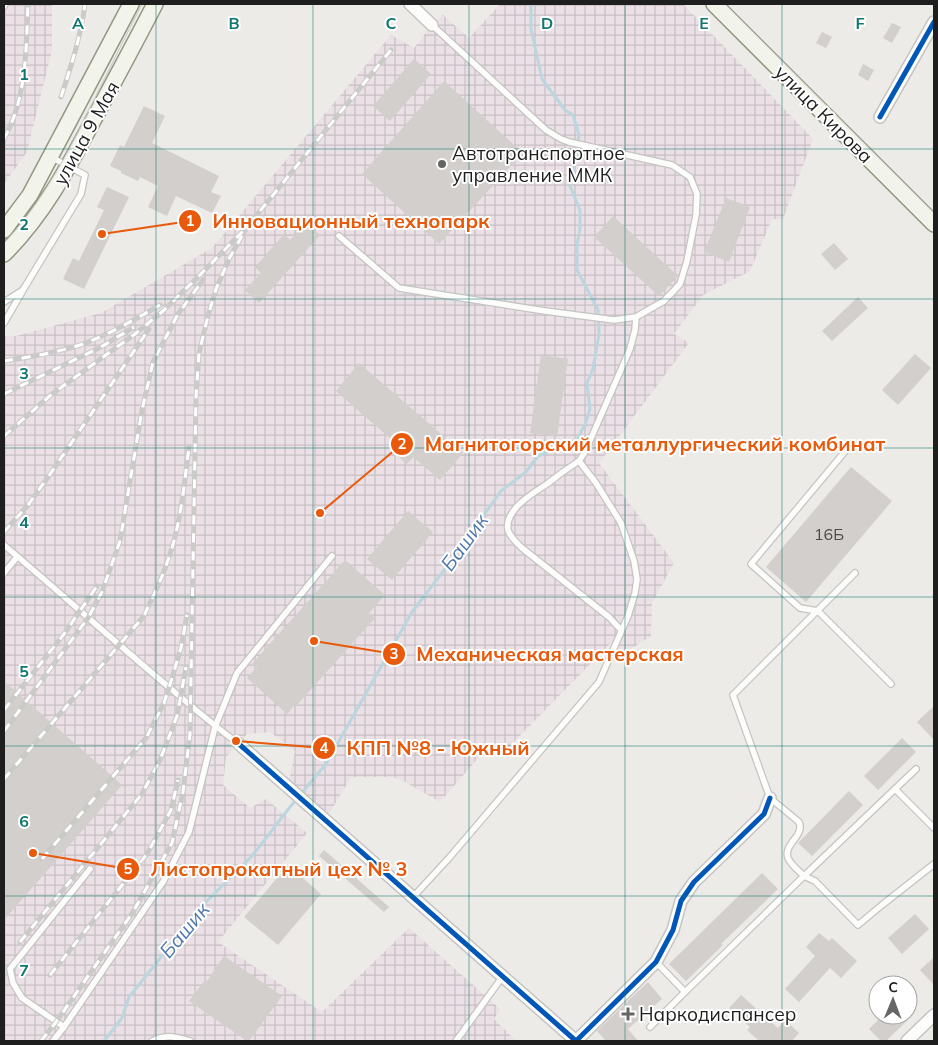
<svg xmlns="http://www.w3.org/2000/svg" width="938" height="1045" viewBox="0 0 938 1045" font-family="Mulish,sans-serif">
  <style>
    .industrial { fill: url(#industrial-grid) }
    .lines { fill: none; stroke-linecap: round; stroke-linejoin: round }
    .stream { stroke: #bbd6df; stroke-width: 3 }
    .building { fill: #d2cfcc }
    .lane-casing { stroke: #c5c4c3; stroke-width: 8 }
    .street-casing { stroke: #c5c4c3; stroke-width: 14 }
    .secondary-casing { stroke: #939680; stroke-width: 18 }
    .lane { stroke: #fcfcfb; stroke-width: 5.5 }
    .street { stroke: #fcfcfb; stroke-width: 11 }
    .secondary { stroke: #f2f3ea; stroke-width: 15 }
    .tram { stroke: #cacac9; stroke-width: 1 }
    .rail-casing { stroke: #cacac9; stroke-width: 5 }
    .rail { stroke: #fff; stroke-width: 3; stroke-dasharray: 9; stroke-linecap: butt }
    .cycleway-casing { stroke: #fff; stroke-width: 8 }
    .cycleway { stroke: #0057b8; stroke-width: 5 }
    .grid { fill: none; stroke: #0f766e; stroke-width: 1; stroke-opacity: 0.55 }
    .poi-dot { fill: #666664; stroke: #fff; stroke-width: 2 }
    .labels { text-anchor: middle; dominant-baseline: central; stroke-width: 4; stroke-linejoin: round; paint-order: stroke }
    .number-label { font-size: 16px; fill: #4b4a4a }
    .street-label { font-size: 19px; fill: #1e1e1e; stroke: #fff }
    .poi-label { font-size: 19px; fill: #1e1e1e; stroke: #fff; text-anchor: start }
    .water-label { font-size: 20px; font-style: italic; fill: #4d78ac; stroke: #fff }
    .grid-label { font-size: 16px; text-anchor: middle; font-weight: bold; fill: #0f766e; stroke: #fff; stroke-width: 4; stroke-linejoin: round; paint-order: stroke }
    .leader { fill: none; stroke: #e8590c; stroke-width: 2 }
    .callout-dot { fill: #e8590c; stroke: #fff; stroke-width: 2 }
    .mark-label { font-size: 15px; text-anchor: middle; font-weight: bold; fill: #fff }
    .callout-label { font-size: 20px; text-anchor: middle; font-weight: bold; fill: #e8590c; stroke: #fff; stroke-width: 4; stroke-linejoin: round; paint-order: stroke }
  </style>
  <defs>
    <pattern id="industrial-grid" width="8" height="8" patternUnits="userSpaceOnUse" patternTransform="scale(1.25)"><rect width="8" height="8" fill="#eae0e5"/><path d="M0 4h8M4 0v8" fill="none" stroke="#c8c0c4"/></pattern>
  </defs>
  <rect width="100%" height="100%" fill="#edebe7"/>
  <!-- industrial -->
  <g class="industrial">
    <polygon points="4,4 52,4 52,50 27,152 4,184"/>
    <polygon points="500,4 683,4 813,139 783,219 772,219 750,271 703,295 674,334 689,343 599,463 674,563 652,603 651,636 623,654 610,644 506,750 492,742 440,802 405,782 393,777 351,777 329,814 289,782 295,751 270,732 247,734 226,757 223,785 250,808 266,799 307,833 218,942 322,1012 409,928 500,1009 494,1019 516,1041 4,1041 4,336 16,336 101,313 212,248 391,35 414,48 432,25 443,15 469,38"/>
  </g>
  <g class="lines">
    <!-- stream -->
    <polyline class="stream" points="104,1041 122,1018 129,997 203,905 252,856 290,807 326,764 412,612 448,565 501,491 526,472 538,456 577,440 586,422 590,409 587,383 593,369 599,334 598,310 577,270 577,245 580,229 580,210 570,186 575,164 579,135 573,115 565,110 542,79 531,29 531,4"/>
  </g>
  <!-- building -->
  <g class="building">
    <polygon points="892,23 901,27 892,43 883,38"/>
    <polygon points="822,32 832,37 826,48 816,43"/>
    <polygon points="414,59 431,74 390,121 373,106"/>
    <polygon points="863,64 874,70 868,81 858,75"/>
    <polygon points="444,81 523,153 439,244 362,174"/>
    <polygon points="144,106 165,116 152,143 219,176 211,192 221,196 212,213 176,196 167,216 148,207 158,186 140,177 138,181 121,173 121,171 110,166 120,145 124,147"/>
    <polygon points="107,187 129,197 84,289 63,279 73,258 79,261 104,210 97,207"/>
    <polygon points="726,198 750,207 729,262 704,252"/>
    <polygon points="613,216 678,276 659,296 594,237"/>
    <polygon points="306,223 320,235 259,303 245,290 261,273 255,267 284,234 290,240"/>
    <polygon points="834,243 848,259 835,270 821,254"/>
    <polygon points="858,297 868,308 832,341 822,331"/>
    <polygon points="915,354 931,368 898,405 882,390"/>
    <polygon points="541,355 568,359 557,437 530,433"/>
    <polygon points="359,363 463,453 440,480 413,457 407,464 394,453 400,447 336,391"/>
    <polygon points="851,467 892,501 806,602 766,567"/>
    <polygon points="408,511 433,532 392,580 367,559"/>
    <polygon points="345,560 385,595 369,613 375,618 296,706 295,704 287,714 247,678 257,667 252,664"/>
    <polygon points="4,681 122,785 4,920"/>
    <polygon points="934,706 934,740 917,722"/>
    <polygon points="902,738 916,752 878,790 864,776"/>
    <polygon points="849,791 863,805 812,856 798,843"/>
    <polygon points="324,850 389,907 384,912 319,856"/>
    <polygon points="288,865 321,894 278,945 244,917"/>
    <polygon points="762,873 778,889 721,944 723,945 686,981 669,964"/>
    <polygon points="915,914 929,929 902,954 888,938"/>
    <polygon points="819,933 829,941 832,938 857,961 841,978 830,968 799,1002 785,989 815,956 806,947"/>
    <polygon points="224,956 282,996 249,1041 247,1041 189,1001 205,980 207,981"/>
    <polygon points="934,957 934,985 920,970"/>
    <polygon points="648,982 662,999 628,1029 638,1041 606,1041 597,1031 633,996"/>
    <polygon points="741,995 778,1028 785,1020 799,1033 792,1041 759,1041 747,1030 750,1027 729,1008"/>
    <polygon points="883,1015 913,1015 886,1041 881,1041 869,1029"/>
  </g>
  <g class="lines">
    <defs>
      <g id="lane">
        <polyline points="4,6 5,4"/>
        <polyline points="339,236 399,288 545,311 614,320 636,317 664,301 680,284 687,261 696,215 697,194 690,177 672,165 569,142 561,139 546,130 432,25"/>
        <polyline points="4,302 23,290 81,194 85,175 51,157"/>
        <polyline points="4,323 22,292"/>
        <polyline points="847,449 751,564 800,608 818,611 891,684"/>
        <path d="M 4,545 C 62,594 118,645 177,694 C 197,711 217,728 239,744"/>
        <polyline points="4,573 17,557"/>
        <path d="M 621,630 L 609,617 L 522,548 C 517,543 510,537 508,530 C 504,510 533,493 547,484 C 557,476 568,468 579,461 L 585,452 L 630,349 L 635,330 L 636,317"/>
        <polyline points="916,769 895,789 934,828"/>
        <polyline points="895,789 804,876 815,881 858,925 882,905 934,864"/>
        <polyline points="413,897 449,858 599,682 628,616 635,593 637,579 634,561 621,523 596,483 579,461"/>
        <path d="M 656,962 L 685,992 L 804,876 C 799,871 791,865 788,858 C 783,844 805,836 799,822 L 770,798 L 733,695 L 855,573"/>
        <polyline points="64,1027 22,998 13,983 10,969 90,869"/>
        <polyline points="650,1027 685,992"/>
        <polyline points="53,1041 64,1027 163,882 189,832 215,727 237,673 332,556"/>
        <path d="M 152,1041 C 167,1034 175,1037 190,1041"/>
        <polyline points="456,1041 503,976"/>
      </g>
      <g id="street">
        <polyline points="410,4 432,25"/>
        <polyline points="880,117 934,22"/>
        <polyline points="239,744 576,1041"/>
        <polyline points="576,1041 656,962 673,930 681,901 694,882 764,814 770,798"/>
        <polyline points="907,1041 934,1015"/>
      </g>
      <g id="secondary">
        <polyline points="714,4 934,224"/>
        <polyline points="4,230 30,195 131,4"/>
        <path d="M 4,254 C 45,213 69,166 96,115 C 116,78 136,41 155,4"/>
      </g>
    </defs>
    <!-- lane casing -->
    <use href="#lane" class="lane-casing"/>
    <!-- street casing -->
    <use href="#street" class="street-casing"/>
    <!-- secondary casing -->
    <use href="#secondary" class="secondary-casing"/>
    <!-- lane -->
    <use href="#lane" class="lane"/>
    <!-- street -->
    <use href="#street" class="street"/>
    <!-- secondary -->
    <use href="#secondary" class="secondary"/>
    <!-- tram -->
    <g class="tram">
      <polyline points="725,4 934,213"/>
      <path d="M 4,243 C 42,203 68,153 92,104 C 109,70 125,37 142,4"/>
    </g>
    <defs>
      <g id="rail">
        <path d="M 61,97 C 71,66 81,36 85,4"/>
        <path d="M 4,139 C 27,97 26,50 28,4"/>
        <path d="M 4,361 C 29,357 55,353 80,345 C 108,335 134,320 160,305"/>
        <polyline points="4,394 101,347 134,327"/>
        <polyline points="4,436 52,394 135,334 163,311 197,278 247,227 391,50"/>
        <polyline points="4,532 28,505 46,480 149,329"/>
        <polyline points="4,710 64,634 97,586"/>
        <polyline points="4,731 88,618 102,592 120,541 142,410 153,362 178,314 203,280"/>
        <path d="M 4,779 L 144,616 C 152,598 162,579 168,560 C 181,524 184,485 189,447"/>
        <polyline points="42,859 146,738 164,703 169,688 181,648 187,615"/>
        <polyline points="20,942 142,794 160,760 177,716 186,667"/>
        <polyline points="50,975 147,854 171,810 178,780"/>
        <polyline points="41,1041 56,1022 133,912 172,843 183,792 190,734 196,397 199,353 208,316 216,289 230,257 247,227"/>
      </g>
    </defs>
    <!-- rail casing -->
    <use href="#rail" class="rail-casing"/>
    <!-- rail -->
    <use href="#rail" class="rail"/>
    <defs>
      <g id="cycleway">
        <polyline points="880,117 934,22"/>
        <polyline points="239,744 576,1041"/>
        <polyline points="576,1041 656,962 673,930 681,901 694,882 764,814 770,798"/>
      </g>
    </defs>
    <!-- cycleway casing -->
    <use href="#cycleway" class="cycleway-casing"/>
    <!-- cycleway -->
    <use href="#cycleway" class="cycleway"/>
  </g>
  <!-- grid -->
  <path class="grid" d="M 156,4 L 156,1041M 313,4 L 313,1041M 469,4 L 469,1041M 625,4 L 625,1041M 782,4 L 782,1041M 4,149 L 934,149M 4,299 L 934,299M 4,448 L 934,448M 4,597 L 934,597M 4,746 L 934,746M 4,896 L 934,896"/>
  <!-- markers -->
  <g class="poi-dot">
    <circle cx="442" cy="164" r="5"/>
    <path d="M625.5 1006.5h5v5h5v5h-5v5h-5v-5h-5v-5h5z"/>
  </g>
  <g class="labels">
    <!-- number labels -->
    <g class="number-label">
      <text x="829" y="534">16Б</text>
    </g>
    <!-- street labels -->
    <g class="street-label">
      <text transform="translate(824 114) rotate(45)">улица Кирова</text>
      <text transform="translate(86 133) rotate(-61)">улица 9 Мая</text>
    </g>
    <!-- poi labels -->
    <g class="poi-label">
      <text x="452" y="153">Автотранспортное<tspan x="452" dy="22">управление ММК</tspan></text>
      <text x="639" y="1014">Наркодиспансер</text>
    </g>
    <!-- water labels -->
    <g class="water-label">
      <text transform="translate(464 542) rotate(-54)">Башик</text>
      <text transform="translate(184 930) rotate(-50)">Башик</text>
    </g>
  </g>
  <g class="grid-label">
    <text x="78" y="29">A</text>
    <text x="234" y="29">B</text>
    <text x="391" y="29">C</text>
    <text x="547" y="29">D</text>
    <text x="704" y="29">E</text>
    <text x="860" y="29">F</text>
    <text x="24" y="80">1</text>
    <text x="24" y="230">2</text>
    <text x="24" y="379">3</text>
    <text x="24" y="528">4</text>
    <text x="24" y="677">5</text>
    <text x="24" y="827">6</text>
    <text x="24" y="976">7</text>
  </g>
  <!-- callouts -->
  <path class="leader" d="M102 234L190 221M320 513L402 444M314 641L394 654M236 741L324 748M33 853L128 869"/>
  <g class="callout-dot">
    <circle cx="102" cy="234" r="5"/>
    <circle cx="320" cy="513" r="5"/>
    <circle cx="314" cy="641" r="5"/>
    <circle cx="236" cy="741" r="5"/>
    <circle cx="33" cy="853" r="5"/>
    <circle cx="190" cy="221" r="12"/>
    <circle cx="402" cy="444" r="12"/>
    <circle cx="394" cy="654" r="12"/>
    <circle cx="324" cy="748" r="12"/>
    <circle cx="128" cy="869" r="12"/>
  </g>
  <g class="mark-label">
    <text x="190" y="226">1</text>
    <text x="402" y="449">2</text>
    <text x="394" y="659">3</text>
    <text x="324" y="753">4</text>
    <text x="128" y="874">5</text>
  </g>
  <g class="callout-label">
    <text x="351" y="228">Инновационный технопарк</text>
    <text x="655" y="451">Магнитогорский металлургический комбинат</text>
    <text x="550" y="661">Механическая мастерская</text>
    <text x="438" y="755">КПП №8 - Южный</text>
    <text x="279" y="876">Листопрокатный цех № 3</text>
  </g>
  <!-- border -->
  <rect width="938" height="1045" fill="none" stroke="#1e1e1e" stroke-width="10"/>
  <!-- north arrow -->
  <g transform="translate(893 1000) rotate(1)"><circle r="24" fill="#ffffff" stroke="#a5a5a5"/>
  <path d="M0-4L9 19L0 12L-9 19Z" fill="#666664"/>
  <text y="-8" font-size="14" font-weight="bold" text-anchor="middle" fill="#1e1e1e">С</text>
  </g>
</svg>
